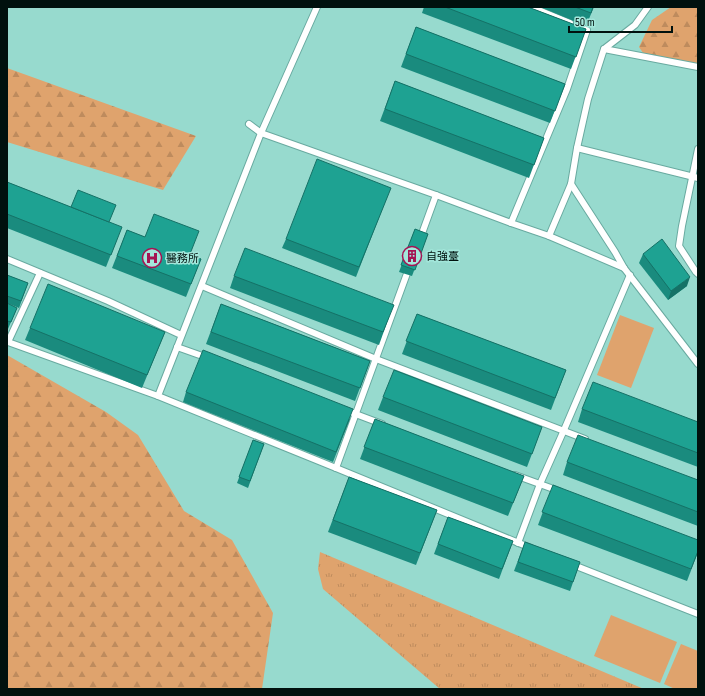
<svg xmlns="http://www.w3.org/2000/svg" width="705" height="696" viewBox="0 0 705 696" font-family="'Sofia Sans Condensed','Noto Sans TC',sans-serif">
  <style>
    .grass { fill: url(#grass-tufts) }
    .forest { fill: url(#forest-firs) }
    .pitch { fill: #dfa36d }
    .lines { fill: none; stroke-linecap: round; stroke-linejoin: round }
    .service-casing { stroke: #69aaa0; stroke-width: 8 }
    .service { stroke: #fff; stroke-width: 6 }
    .wall { fill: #1a8b7e }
    .shaded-wall { fill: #157166 }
    .building { fill: #1ea292; stroke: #157166 }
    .labels { text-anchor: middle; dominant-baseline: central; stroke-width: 3; stroke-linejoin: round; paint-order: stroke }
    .poi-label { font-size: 11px; fill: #00110e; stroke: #a3e7db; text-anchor: start }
  </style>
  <defs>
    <pattern id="grass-tufts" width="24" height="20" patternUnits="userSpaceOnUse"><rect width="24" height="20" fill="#dfa36d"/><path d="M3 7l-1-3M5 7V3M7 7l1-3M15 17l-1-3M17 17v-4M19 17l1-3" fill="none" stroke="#be8b5d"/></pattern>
    <pattern id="forest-firs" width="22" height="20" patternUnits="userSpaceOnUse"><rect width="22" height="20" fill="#dfa36d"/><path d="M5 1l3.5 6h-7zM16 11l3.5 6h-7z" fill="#be8b5d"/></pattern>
  </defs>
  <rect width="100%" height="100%" fill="#97dace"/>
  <!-- grass -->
  <polygon class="grass" points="320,552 644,689 440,689 323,589 318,569"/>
  <!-- forest -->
  <g class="forest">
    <polygon points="671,7 698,7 698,70 647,59 639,47 652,20"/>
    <polygon points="7,68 196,136 163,190 7,142"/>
    <polygon points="7,355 106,412 138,435 184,511 232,540 273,613 262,689 7,689"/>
  </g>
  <!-- pitch -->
  <g class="pitch">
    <polygon points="620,315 654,328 631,388 597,375"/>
    <polygon points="611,615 677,642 660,683 594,656"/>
    <polygon points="681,644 698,651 698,689 675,689 664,684"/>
  </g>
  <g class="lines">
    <defs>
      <g id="service">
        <polyline points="317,7 261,133 158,396 336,468 531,548"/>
        <polyline points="531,7 570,23"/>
        <polyline points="604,49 698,67"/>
        <polyline points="249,124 261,133 436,195 511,223 549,236 624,268"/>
        <polyline points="577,148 698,178"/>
        <polyline points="698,149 682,226 679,246 696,272 698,274"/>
        <polyline points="571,184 615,252 624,268 698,364"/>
        <polyline points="511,223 567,89 587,30 579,27"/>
        <polyline points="549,236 571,184 577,148 588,99 604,49 635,25 648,7"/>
        <polyline points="420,239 436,195"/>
        <polyline points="7,259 108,301 181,335"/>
        <polyline points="40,273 8,342 158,396"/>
        <polyline points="202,286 376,359 585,439"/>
        <polyline points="177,347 208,358"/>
        <polyline points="345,410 382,424"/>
        <polyline points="336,468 409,268"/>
        <polyline points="515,475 559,491"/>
        <polyline points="518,543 540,484 564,430 630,275"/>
        <polyline points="571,564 698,614"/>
      </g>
    </defs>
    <!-- service casing -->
    <use href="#service" class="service-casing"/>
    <!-- service -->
    <use href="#service" class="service"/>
  </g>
  <!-- wall -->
  <g class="wall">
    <polygon points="424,7 528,7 586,29 571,69 422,13"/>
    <polygon points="540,7 594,7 586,26"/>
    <polygon points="416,27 565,84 550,123 401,67"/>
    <polygon points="395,81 544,138 529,178 380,121"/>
    <polygon points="7,182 109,222 117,239 106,267 7,228"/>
    <polygon points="387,197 356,277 282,248 286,239"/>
    <polygon points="415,229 428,234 412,276 399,272"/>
    <polygon points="127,230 201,259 186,297 112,268"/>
    <polygon points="643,254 687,286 668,300 639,263"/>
    <polygon points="7,275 28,283 19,308 7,303"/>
    <polygon points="234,276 389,317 379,345 230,288"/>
    <polygon points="7,303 17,308 8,329 7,328"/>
    <polygon points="221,304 370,361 355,401 206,344"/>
    <polygon points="417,314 566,370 551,410 402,354"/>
    <polygon points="30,328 165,332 142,388 25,340"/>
    <polygon points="186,392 350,419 333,462 183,402"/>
    <polygon points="383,397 542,427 527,467 378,410"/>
    <polygon points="582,409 698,422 698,467 578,422"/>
    <polygon points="375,419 524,476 508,516 360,459"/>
    <polygon points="253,440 264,444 248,488 237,483"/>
    <polygon points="567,462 698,480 698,526 563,475"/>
    <polygon points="349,477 437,510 416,565 328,532"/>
    <polygon points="553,485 698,552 687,581 538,525"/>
    <polygon points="448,517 513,541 499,579 434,554"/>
    <polygon points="525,542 580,562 570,591 514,571"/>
  </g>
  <!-- shaded-wall -->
  <polygon class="shaded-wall" points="690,277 687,286 668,300 671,291"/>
  <!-- building -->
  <g class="building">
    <polygon points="445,7 528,7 586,29 576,57"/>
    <polygon points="575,7 593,7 591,13"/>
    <polygon points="416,27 565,84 555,111 406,54"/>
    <polygon points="395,81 544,138 534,165 385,109"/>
    <polygon points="317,159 391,188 359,267 286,239"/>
    <polygon points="7,182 122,227 111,255 7,214"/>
    <polygon points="78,190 116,205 109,222 71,207"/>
    <polygon points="154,214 199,231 190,254 201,259 191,284 117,256 127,230 145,237"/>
    <polygon points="415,229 428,234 415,270 401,265"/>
    <polygon points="662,239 690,277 671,291 643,254"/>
    <polygon points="245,248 394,305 383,332 234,276"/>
    <polygon points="7,275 28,283 21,301 7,296"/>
    <polygon points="48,284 165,332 147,375 30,328"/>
    <polygon points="7,303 17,308 11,322 7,321"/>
    <polygon points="221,304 370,361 360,388 211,332"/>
    <polygon points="417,314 566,370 555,398 406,341"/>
    <polygon points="203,350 353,409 336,452 186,392"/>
    <polygon points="394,370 542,427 532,454 383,397"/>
    <polygon points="593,382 698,422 698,453 582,409"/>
    <polygon points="375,419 524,476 513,503 364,447"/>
    <polygon points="578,435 698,480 698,512 567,462"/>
    <polygon points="253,440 264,444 250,481 239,477"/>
    <polygon points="349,477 437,510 420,553 333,520"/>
    <polygon points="553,485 698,540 698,551 691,569 542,512"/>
    <polygon points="448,517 513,541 502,569 438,544"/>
    <polygon points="525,542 580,562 573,582 518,562"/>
  </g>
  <!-- icons -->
  <defs>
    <symbol id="building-ring" viewBox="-11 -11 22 22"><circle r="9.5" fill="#a3e7db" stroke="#a51353" stroke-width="1.5"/><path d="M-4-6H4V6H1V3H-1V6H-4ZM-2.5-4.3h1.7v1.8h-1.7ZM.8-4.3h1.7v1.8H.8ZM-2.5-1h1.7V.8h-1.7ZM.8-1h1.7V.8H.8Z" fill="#a51353"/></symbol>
    <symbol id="hospital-ring" viewBox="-11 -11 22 22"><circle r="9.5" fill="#a3e7db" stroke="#a51353" stroke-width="1.5"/><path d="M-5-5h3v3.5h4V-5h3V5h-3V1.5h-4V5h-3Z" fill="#a51353"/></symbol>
  </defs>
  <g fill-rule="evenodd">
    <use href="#building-ring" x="401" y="245" width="22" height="22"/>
    <use href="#hospital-ring" x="141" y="247" width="22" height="22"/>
  </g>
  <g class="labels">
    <!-- poi labels -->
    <g class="poi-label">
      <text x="426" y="256">自強臺</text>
      <text x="166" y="258">醫務所</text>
    </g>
  </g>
  <!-- border -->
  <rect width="705" height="696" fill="none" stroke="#00110e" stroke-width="16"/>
  <!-- scale -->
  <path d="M569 26v6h103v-6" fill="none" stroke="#00110e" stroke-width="2"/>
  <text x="575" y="26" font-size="12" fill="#00110e" stroke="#a3e7db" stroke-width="3" paint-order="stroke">50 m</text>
</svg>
